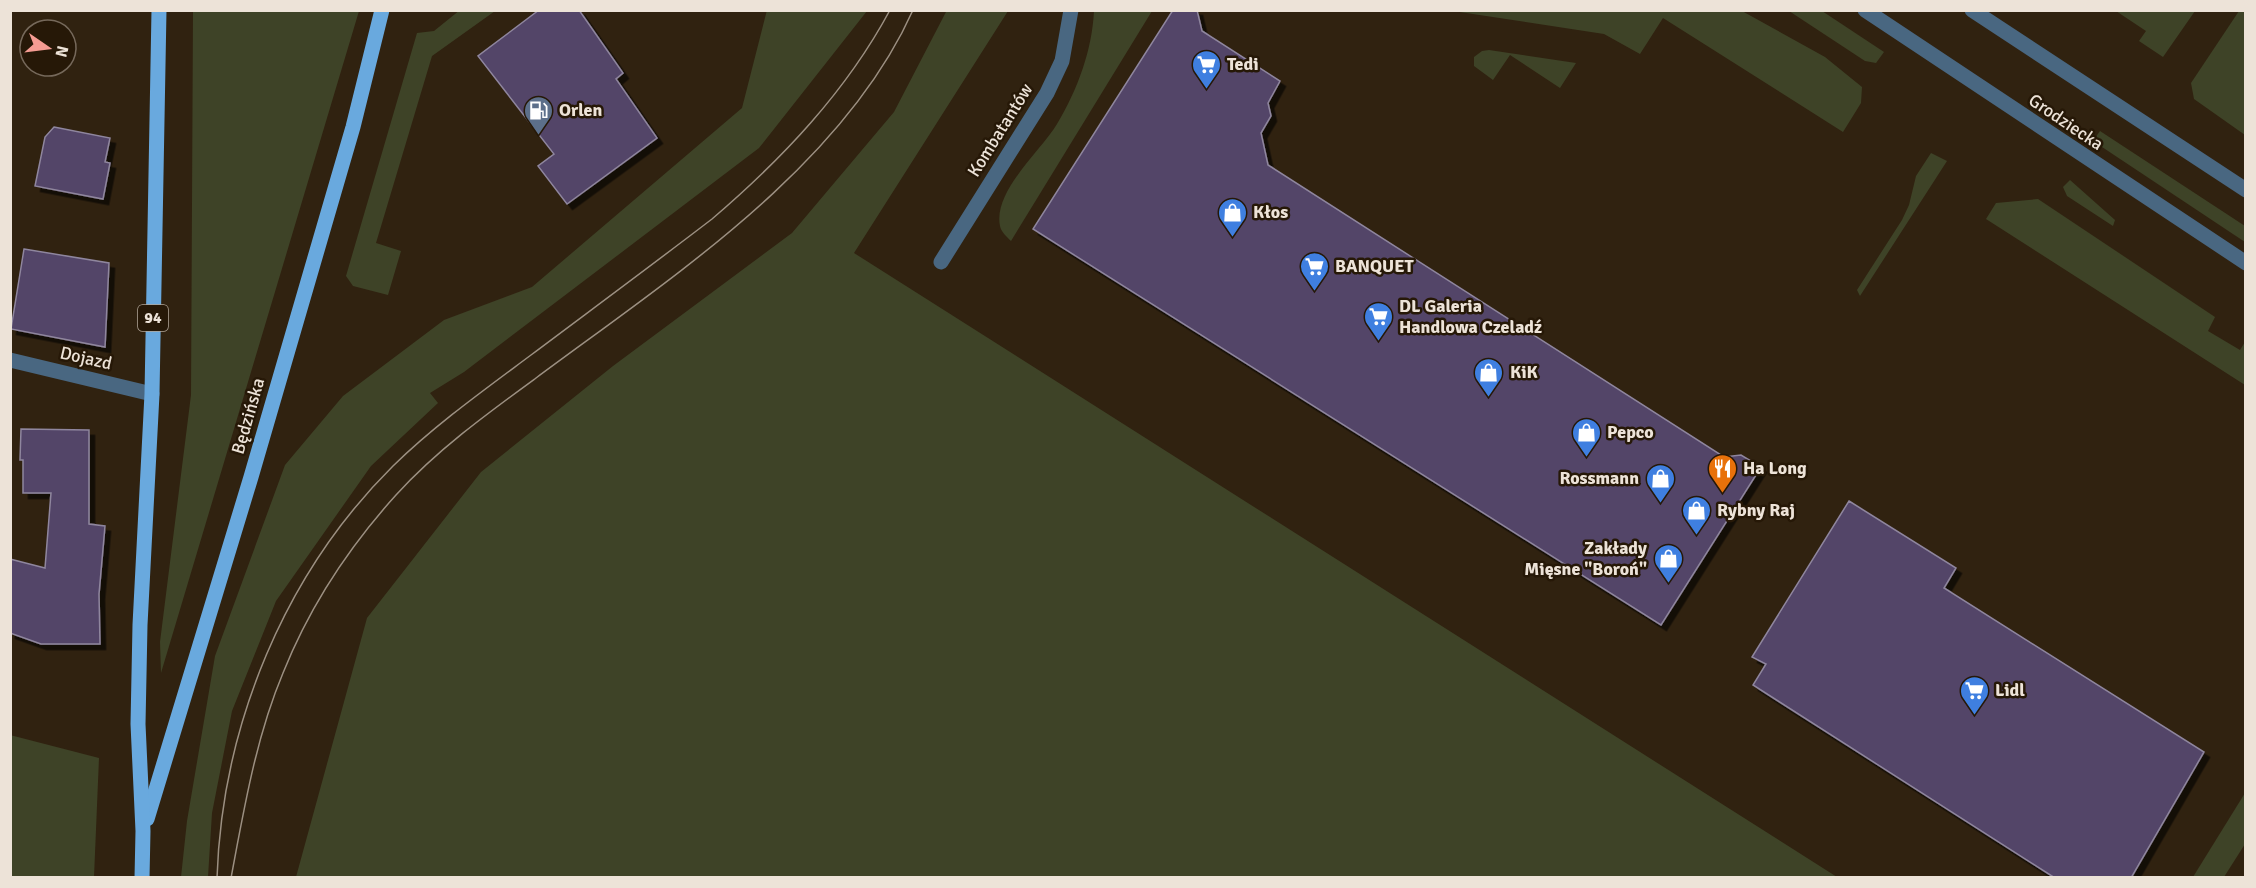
<svg xmlns="http://www.w3.org/2000/svg" width="2256" height="888" viewBox="0 0 2256 888" font-family="Signika,sans-serif">
  <style>
    .green { fill: #3e4327 }
    .building { fill: #524467; stroke: #8f869e; stroke-width: 1.5; filter: url(#shadow) }
    .lines { fill: none; stroke-linecap: round; stroke-linejoin: round }
    .minor { stroke: #496781; stroke-width: 15 }
    .tertiary { stroke: #496781; stroke-width: 15 }
    .primary { stroke: #69a9de; stroke-width: 15 }
    .tram { stroke: #9c9082; stroke-width: 1.5 }
    .labels { text-anchor: middle; dominant-baseline: central; stroke-width: 5; stroke-linejoin: round; paint-order: stroke }
    .shield { fill: #261807; stroke: #b1a699; stroke-width: 1.5 }
    .shield-label { font-size: 16px; font-weight: bold; fill: #ede3d8 }
    .poi-label { font-size: 18px; font-weight: bold; fill: #ede3d8; stroke: #261807; text-anchor: start }
    .street-label { font-size: 18px; fill: #ede3d8; stroke: #261807 }
  </style>
  <defs>
    <filter id="shadow"><feDropShadow dx="5.5" dy="5.5" stdDeviation="0" flood-color="#0009"/></filter>
  </defs>
  <rect width="100%" height="100%" fill="#302210"/>
  <!-- green -->
  <g class="green">
    <polygon points="460,10 495,11 432,56 376,243 401,251 388,295 353,286 346,276 417,33 434,31"/>
    <polygon points="767,10 867,11 759,148 464,372 430,393 438,403 371,466 276,601 232,711 212,813 208,877 181,877 187,821 215,656 285,465 343,396 444,320 532,287 742,108"/>
    <polygon points="947,10 1008,11 854,253 1837,877 296,877 367,618 481,472 613,366 792,233 894,112"/>
    <polygon points="193,11 359,11 161,673 160,642 191,395"/>
    <path d="M 1094,11 L 1152,11 L 1011,241 C 1007,237 1001,232 1000,226 C 993,191 1041,151 1057,124 C 1078,89 1092,50 1094,11 Z"/>
    <polygon points="1453,11 1742,11 1825,57 1862,87 1861,103 1843,132 1663,18 1640,54 1604,34"/>
    <polygon points="1789,11 1822,11 1884,52 1876,63 1865,61"/>
    <polygon points="2116,11 2195,11 2163,57 2139,41 2146,31"/>
    <polygon points="2239,11 2245,11 2245,135 2194,99 2191,83"/>
    <polygon points="1489,50 1576,63 1560,88 1510,55 1493,80 1474,66 1474,57 1482,51"/>
    <polygon points="2100,131 2245,226 2245,242 2093,141"/>
    <polygon points="1931,153 1947,161 1860,296 1857,290 1902,220 1909,205 1916,176"/>
    <polygon points="2070,180 2115,220 2113,226 2067,196 2063,187"/>
    <polygon points="2038,199 2215,317 2208,331 2240,350 2245,342 2245,385 1986,219 1996,203"/>
    <polygon points="10,735 99,758 94,877 11,877"/>
    <polygon points="2245,793 2245,844 2224,877 2193,877"/>
  </g>
  <!-- building -->
  <g class="building">
    <polygon points="539,10 579,10 623,73 616,79 657,138 567,204 538,166 554,154 478,56"/>
    <polygon points="1173,10 1197,10 1202,31 1280,81 1268,103 1271,116 1261,133 1268,165 1724,457 1741,455 1761,467 1661,625 1033,229"/>
    <polygon points="54,127 110,138 105,162 110,163 103,199 35,186 45,137"/>
    <polygon points="24,249 109,263 105,347 11,329"/>
    <polygon points="21,429 89,430 89,524 105,526 99,594 100,644 41,644 10,633 10,559 45,568 51,493 23,493 23,460 20,460"/>
    <polygon points="1849,501 1956,568 1944,588 2204,752 2131,878 2055,878 1753,685 1766,664 1752,657"/>
  </g>
  <g class="lines">
    <!-- minor -->
    <g class="minor">
      <polyline points="941,262 1047,93 1062,61 1071,10"/>
      <polyline points="10,360 152,394"/>
    </g>
    <!-- tertiary -->
    <g class="tertiary">
      <polyline points="1865,10 2246,263"/>
      <polyline points="1972,10 2246,190"/>
    </g>
    <!-- primary -->
    <g class="primary">
      <polyline points="147,819 251,477 353,127 382,10"/>
      <polyline points="142,878 143,831 138,724 140,625 152,394 159,10"/>
    </g>
    <!-- tram -->
    <g class="tram">
      <path d="M 217,878 C 222,725 285,573 393,466 C 435,425 484,390 531,355 C 591,310 652,265 712,219 C 782,159 846,92 890,10"/>
      <path d="M 231,878 C 244,809 256,737 283,673 C 309,608 349,547 396,495 C 437,450 488,413 536,378 C 669,279 843,167 913,10"/>
    </g>
  </g>
  <!-- icons -->
  <defs>
    <symbol id="supermarket-pin" viewBox="-11 -11 22 30"><path d="M0 17L-7.5 6A9.5 9.5 0 1 1 7.5 6Z" fill="#3f7fe0" stroke="#261807"/><path d="M-6-5.5h2.5l.6 2H6L4.5 2H-2.5L-4.4-4H-6ZM-1.5 3.2a1.3 1.3 0 1 0 .1 0ZM3 3.2a1.3 1.3 0 1 0 .1 0Z" fill="#fff"/></symbol>
    <symbol id="fuel-pin" viewBox="-11 -11 22 30"><path d="M0 17L-7.5 6A9.5 9.5 0 1 1 7.5 6Z" fill="#5c6f8a" stroke="#261807"/><path d="M-5.5-6h7V0h2V4h1.3V-2.5L3-4.5l.8-.8L6-3V5H2.5V1h-1V6h-7ZM-4.2-4.7v3.2H.2V-4.7Z" fill="#fff"/></symbol>
    <symbol id="shop-pin" viewBox="-11 -11 22 30"><path d="M0 17L-7.5 6A9.5 9.5 0 1 1 7.5 6Z" fill="#3f7fe0" stroke="#261807"/><path d="M-5-2.5h2.3a2.7 3.5 0 0 1 5.4 0H5L5.5 6h-11ZM-1.5-2.5h3a1.5 2.3 0 0 0-3 0Z" fill="#fff"/></symbol>
    <symbol id="restaurant-pin" viewBox="-11 -11 22 30"><path d="M0 17L-7.5 6A9.5 9.5 0 1 1 7.5 6Z" fill="#e8710a" stroke="#261807"/><path d="M-5-6h1v4h1v-4h1v4h1v-4h1v5L-1.5 .5V6h-2V.5L-5-1ZM5-6V6H3V1.5H1.5Q1.5-4 5-6Z" fill="#fff"/></symbol>
  </defs>
  <g fill-rule="evenodd">
    <use href="#supermarket-pin" x="1190" y="48" width="33" height="45"/>
    <use href="#fuel-pin" x="522" y="94" width="33" height="45"/>
    <use href="#shop-pin" x="1216" y="196" width="33" height="45"/>
    <use href="#supermarket-pin" x="1298" y="250" width="33" height="45"/>
    <use href="#supermarket-pin" x="1362" y="300" width="33" height="45"/>
    <use href="#shop-pin" x="1472" y="356" width="33" height="45"/>
    <use href="#shop-pin" x="1570" y="416" width="33" height="45"/>
    <use href="#restaurant-pin" x="1706" y="452" width="33" height="45"/>
    <use href="#shop-pin" x="1644" y="462" width="33" height="45"/>
    <use href="#shop-pin" x="1680" y="494" width="33" height="45"/>
    <use href="#shop-pin" x="1652" y="542" width="33" height="45"/>
    <use href="#supermarket-pin" x="1958" y="674" width="33" height="45"/>
  </g>
  <g class="labels">
    <!-- shield labels -->
    <rect class="shield" x="138" y="305" width="30" height="26" rx="4.5"/>
    <g class="shield-label">
      <text x="153" y="318">94</text>
    </g>
    <!-- poi labels -->
    <g class="poi-label">
      <text x="1227" y="64">Tedi</text>
      <text x="559" y="110">Orlen</text>
      <text x="1253" y="212">Kłos</text>
      <text x="1335" y="266">BANQUET</text>
      <text x="1399" y="306">DL Galeria<tspan x="1399" dy="21">Handlowa Czeladź</tspan></text>
      <text x="1510" y="372">KiK</text>
      <text x="1607" y="432">Pepco</text>
      <text x="1743" y="468">Ha Long</text>
      <text x="1639" y="478" text-anchor="end">Rossmann</text>
      <text x="1717" y="510">Rybny Raj</text>
      <text x="1647" y="548" text-anchor="end">Zakłady<tspan x="1647" dy="21">Mięsne "Boroń"</tspan></text>
      <text x="1995" y="690">Lidl</text>
    </g>
    <!-- street labels -->
    <g class="street-label">
      <text transform="translate(2066 122) rotate(34)">Grodziecka</text>
      <text transform="translate(1000 130) rotate(-58)">Kombatantów</text>
      <text transform="translate(86 358) rotate(13)">Dojazd</text>
      <text transform="translate(248 416) rotate(-74)">Będzińska</text>
    </g>
  </g>
  <!-- border -->
  <rect width="2256" height="888" fill="none" stroke="#ede3d8" stroke-width="24"/>
  <!-- north arrow -->
  <g transform="translate(48 48) rotate(104)"><circle r="28" fill="#261807" stroke="#76695b" stroke-width="1.5"/>
  <path d="M0-4.5L10 22L0 15L-10 22Z" fill="#f59c93"/>
  <text y="-9" font-size="16" font-weight="bold" text-anchor="middle" fill="#ede3d8">N</text>
  </g>
</svg>
